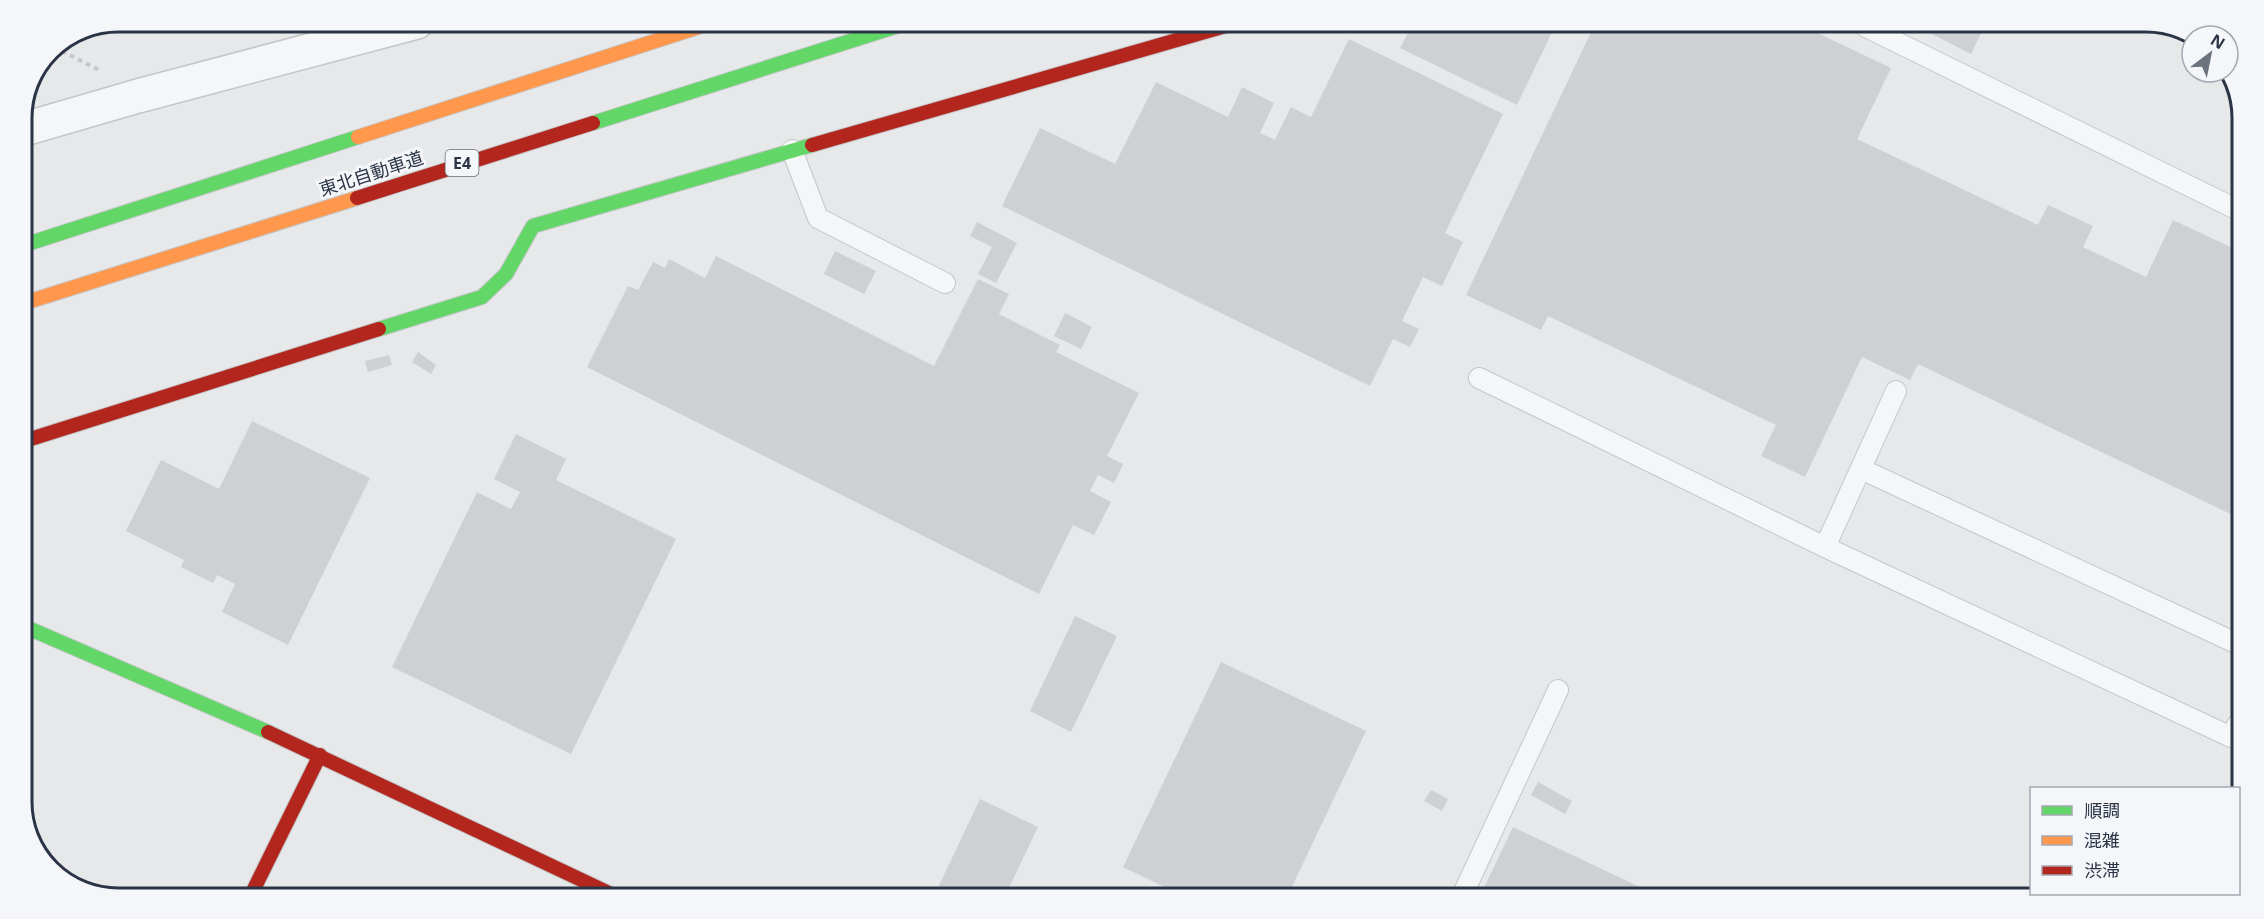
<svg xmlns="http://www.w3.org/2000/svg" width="2264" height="919" viewBox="0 0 2264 919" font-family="'Noto Sans','Noto Sans JP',sans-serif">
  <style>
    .building { fill: #ced0d3 }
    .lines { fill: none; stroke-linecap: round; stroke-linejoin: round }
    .lane-casing { stroke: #c4c6c8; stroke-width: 22 }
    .street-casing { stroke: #c4c6c8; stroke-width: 36 }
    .fast-casing { stroke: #c4c6c8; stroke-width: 16 }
    .slow-casing { stroke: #c4c6c8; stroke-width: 16 }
    .jam-casing { stroke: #c4c6c8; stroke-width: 16 }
    .path { stroke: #c5c6ca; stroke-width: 4; stroke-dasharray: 4.5 4.5; stroke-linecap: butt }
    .lane { stroke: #f5f6f7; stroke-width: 20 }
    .street { stroke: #f5f6f7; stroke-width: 33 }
    .fast { stroke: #63d668; stroke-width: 14 }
    .slow { stroke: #ff974d; stroke-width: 14 }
    .jam { stroke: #b3261e; stroke-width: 14 }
    .labels { text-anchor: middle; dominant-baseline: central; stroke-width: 6; stroke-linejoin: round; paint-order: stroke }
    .shield { fill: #f4f6f9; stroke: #676e7b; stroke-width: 1.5 }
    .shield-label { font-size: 16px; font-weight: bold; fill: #2b3445 }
    .street-label { font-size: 18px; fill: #2b3445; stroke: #f4f6f9 }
    .rim { fill: none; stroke: #2b3445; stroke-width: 3 }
  </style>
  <rect width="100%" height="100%" fill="#e6e8ea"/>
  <!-- building -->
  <g class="building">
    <polygon points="1420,26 1555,26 1517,105 1400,48 1410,29 1417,33"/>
    <polygon points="1594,26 1805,27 1891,68 1857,139 2038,225 2048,205 2093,226 2083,247 2146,277 2173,220 2241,252 2239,518 1918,364 1910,380 1862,357 1805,477 1761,456 1776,425 1548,316 1541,330 1466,295"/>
    <polygon points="1918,27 1984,27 1971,54"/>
    <polygon points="1349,39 1503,114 1445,233 1463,242 1442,286 1423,277 1402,321 1419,329 1410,347 1393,339 1370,386 1002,206 1040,128 1115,164 1156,82 1228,117 1242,87 1274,103 1260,133 1275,140 1291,107 1311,117"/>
    <polygon points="977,222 1017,243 996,283 978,274 992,247 970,236"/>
    <polygon points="835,251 876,271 864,294 824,274"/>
    <polygon points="716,256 934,366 978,279 1009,294 999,314 1060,345 1056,352 1139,393 1107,456 1123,464 1114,483 1098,475 1090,491 1111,502 1094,535 1073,525 1039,594 587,367 628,286 638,290 653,262 665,268 669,259 705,278"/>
    <polygon points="1065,313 1092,327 1081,349 1054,336"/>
    <polygon points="418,352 436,365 431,374 412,362"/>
    <polygon points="389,355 392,365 368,372 365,361"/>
    <polygon points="252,421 370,478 288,645 222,612 235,584 217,575 213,583 181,567 184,560 126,531 161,460 219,489"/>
    <polygon points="516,434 566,459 556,480 676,539 571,754 392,667 477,492 511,509 520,492 494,479"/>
    <polygon points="1075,616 1117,636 1071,732 1030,711"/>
    <polygon points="1221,662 1366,731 1288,895 1181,895 1123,867"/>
    <polygon points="1538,782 1572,801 1565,814 1531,795"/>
    <polygon points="1431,790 1448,799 1442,811 1424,801"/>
    <polygon points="980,799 1038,827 1006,894 935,894"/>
    <polygon points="1513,827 1659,896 1480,896"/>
  </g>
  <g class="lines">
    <defs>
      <g id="lane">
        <polyline points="1866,27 2242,212"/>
        <polyline points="792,150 818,218 945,283"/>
        <polyline points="1479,378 1825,547 2231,737 2237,725"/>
        <polyline points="1861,469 2238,644"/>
        <polyline points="1825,547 1896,391"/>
        <polyline points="1462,896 1558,690"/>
      </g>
      <polyline id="street" points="21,130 138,96 417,22"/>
      <g id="fast">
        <polyline points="593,123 904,24"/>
        <polyline points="21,246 358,137"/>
        <polyline points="379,329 482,297 506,274 533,226 812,145"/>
        <polyline points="21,625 268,732"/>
      </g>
      <g id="slow">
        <polyline points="358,137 711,23"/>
        <polyline points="21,304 357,198"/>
      </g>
      <g id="jam">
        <polyline points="812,145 1229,25"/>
        <polyline points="357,198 593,123"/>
        <polyline points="21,442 379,329"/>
        <polyline points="268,732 609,893"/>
        <polyline points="253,891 320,755"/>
      </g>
    </defs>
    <!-- lane casing -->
    <use href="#lane" class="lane-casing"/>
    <!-- street casing -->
    <use href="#street" class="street-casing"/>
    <!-- fast casing -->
    <use href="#fast" class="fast-casing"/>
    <!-- slow casing -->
    <use href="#slow" class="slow-casing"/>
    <!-- jam casing -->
    <use href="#jam" class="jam-casing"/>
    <!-- path -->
    <polyline class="path" points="54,47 101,71"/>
    <!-- lane -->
    <use href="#lane" class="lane"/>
    <!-- street -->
    <use href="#street" class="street"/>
    <!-- fast -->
    <use href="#fast" class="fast"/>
    <!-- slow -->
    <use href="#slow" class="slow"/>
    <!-- jam -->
    <use href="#jam" class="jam"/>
  </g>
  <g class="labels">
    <!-- shield labels -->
    <rect class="shield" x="445.5" y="150" width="33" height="26" rx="4.5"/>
    <g class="shield-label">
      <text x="462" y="163">E4</text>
    </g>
    <!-- street labels -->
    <g class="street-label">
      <text transform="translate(371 173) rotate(-18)">東北自動車道</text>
    </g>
  </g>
  <!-- crop -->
  <path d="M0 0H2264V919H0ZM118 32H2146A86 86 0 0 1 2232 118V802A86 86 0 0 1 2146 888H118A86 86 0 0 1 32 802V118A86 86 0 0 1 118 32Z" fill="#f4f6f9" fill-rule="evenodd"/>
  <path class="rim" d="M118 32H2146A86 86 0 0 1 2232 118V802A86 86 0 0 1 2146 888H118A86 86 0 0 1 32 802V118A86 86 0 0 1 118 32Z"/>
  <!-- legend -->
  <rect x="2030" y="787" width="210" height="108" fill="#f4f6f9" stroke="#a4a8b1" stroke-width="1.5"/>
  <rect x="2042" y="806" width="30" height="9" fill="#63d668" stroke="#a4a8b1" stroke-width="1.5"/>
  <text x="2084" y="817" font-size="18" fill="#2b3445">順調</text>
  <rect x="2042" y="836" width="30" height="9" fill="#ff974d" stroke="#a4a8b1" stroke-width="1.5"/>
  <text x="2084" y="847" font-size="18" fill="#2b3445">混雑</text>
  <rect x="2042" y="866" width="30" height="9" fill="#b3261e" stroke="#a4a8b1" stroke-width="1.5"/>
  <text x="2084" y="877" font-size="18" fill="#2b3445">渋滞</text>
  <!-- north arrow -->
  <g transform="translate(2210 54) rotate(32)"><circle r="28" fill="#f4f6f9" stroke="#a4a8b1" stroke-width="1.5"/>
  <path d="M0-4.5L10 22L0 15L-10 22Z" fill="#6c737f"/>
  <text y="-9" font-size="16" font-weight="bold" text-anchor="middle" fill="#2b3445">N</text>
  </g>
</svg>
